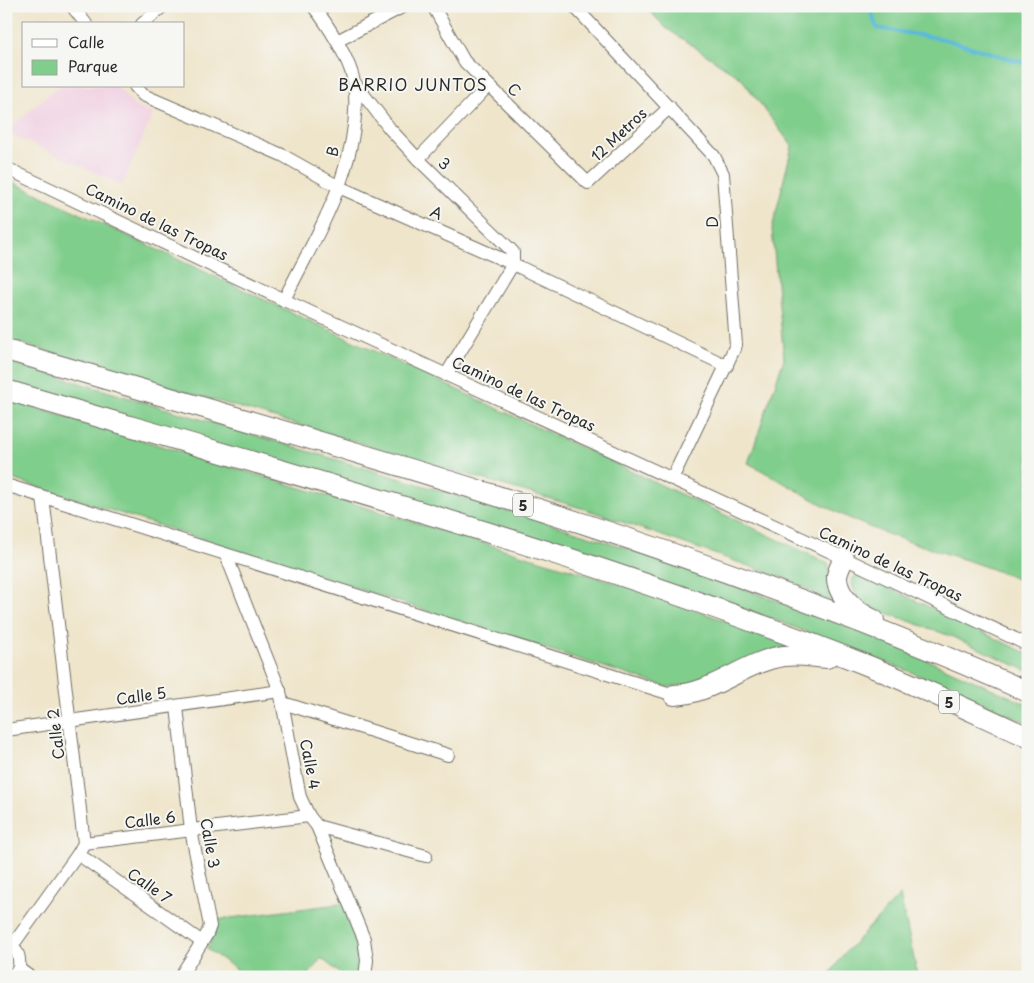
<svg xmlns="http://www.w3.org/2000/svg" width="1034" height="983" viewBox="0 0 1034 983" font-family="'Playpen Sans',sans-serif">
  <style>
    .built { fill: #f1d0e3 }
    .green { fill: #80ce8c; stroke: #567c5c }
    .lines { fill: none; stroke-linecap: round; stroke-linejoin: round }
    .stream { stroke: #5abad8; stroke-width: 4 }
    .minor-casing { stroke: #706c63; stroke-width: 14 }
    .trunk-casing { stroke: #706c63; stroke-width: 22 }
    .minor { stroke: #fff; stroke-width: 12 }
    .trunk { stroke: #fff; stroke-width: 20 }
    .labels { text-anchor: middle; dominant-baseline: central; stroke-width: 4; stroke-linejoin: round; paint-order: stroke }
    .shield { fill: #f6f6f2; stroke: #686867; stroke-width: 1 }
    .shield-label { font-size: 14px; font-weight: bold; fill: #2b2b2b }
    .street-label { font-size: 15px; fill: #2b2b2b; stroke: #f6f6f2 }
    .neighbourhood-label { font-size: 16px; letter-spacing: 1px; fill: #2b2b2b; stroke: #f6f6f2 }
  </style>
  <rect width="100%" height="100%" fill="#f6f6f2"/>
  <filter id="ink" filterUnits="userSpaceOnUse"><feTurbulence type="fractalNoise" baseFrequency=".02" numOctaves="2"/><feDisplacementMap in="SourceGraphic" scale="10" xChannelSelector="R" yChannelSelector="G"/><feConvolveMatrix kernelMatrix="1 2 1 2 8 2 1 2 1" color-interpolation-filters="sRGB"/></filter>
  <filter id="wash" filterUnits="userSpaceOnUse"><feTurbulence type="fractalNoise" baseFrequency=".0096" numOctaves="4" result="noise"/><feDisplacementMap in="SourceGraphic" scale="20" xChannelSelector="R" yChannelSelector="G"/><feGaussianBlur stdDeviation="1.12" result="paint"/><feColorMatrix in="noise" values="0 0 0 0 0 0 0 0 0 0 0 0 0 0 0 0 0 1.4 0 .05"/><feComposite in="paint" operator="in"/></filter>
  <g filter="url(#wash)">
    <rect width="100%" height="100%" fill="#efe5cb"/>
    <!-- built -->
    <polygon class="built" points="58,86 117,86 134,106 153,114 122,185 6,132"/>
    <!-- green -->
    <g class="green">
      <path d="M 645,6 L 1028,6 L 1028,584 C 977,560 921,548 869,527 C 830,511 786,483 748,463 L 784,359 L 772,229 L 792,146 L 741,78 L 666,28 Z"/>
      <polygon points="6,179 828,563 839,603 830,602 792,581 588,510 6,339"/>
      <polygon points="6,361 542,521 676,564 866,633 1013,698 1028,705 1028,723 911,672 762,615 6,382"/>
      <polygon points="6,399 639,590 796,646 702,683 667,687 6,477"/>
      <polygon points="862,575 1028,654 1028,671 953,637 868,606 858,598 851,583 853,578"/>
      <polygon points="900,895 918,977 828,977 843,955"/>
      <path d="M 346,903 C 355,927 364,951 358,977 L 345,977 L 321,958 L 307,977 L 248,977 L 207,949 L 215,930 L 215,920 Z"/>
    </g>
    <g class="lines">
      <!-- stream -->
      <polyline class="stream" points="869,6 877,28 944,39 1028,64"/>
    </g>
  </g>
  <g filter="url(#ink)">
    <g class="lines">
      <defs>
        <g id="minor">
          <polyline points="72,6 86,24"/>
          <polyline points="433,6 464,61 588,183 670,107"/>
          <polyline points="574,6 714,156 723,174 736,345 672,479"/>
          <polyline points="142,24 163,6"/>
          <polyline points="337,41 404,6"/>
          <polyline points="354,82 390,129 418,159 513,252 513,264 446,375"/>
          <polyline points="135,86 143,95 282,155 339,187 513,264 727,366"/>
          <polyline points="418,159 488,86"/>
          <polyline points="6,168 284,300 844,558 1028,645"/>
          <path d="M 284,300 C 317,233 364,161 354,83 C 351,61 327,23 313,6"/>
          <polyline points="6,485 674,695"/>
          <polyline points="226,555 280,691 300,797 309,816 317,826 364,939 367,960 365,977"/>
          <polyline points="283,703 448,755"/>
          <polyline points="177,707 191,830 210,926 207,934 180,977"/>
          <polyline points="6,730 280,691"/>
          <polyline points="317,826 426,856"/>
          <polyline points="84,843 309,816"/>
          <polyline points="78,854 202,942"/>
          <path d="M 6,944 C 19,949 20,957 19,969 L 10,977"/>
          <polyline points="12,946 78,854 84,843 43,497"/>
          <polyline points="19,969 30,977"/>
        </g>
        <g id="trunk">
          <path d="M 6,350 C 350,451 700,546 1028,692"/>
          <path d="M 6,390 C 296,475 588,554 869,666 C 923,688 975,713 1028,737"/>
          <path d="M 844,558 C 842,563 838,570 837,576 C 836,596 858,613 874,620"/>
          <path d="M 674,695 C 714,694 745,661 784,656 C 798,654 813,657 827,658"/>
        </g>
      </defs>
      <!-- minor casing -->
      <use href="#minor" class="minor-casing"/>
      <!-- trunk casing -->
      <use href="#trunk" class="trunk-casing"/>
      <!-- minor -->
      <use href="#minor" class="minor"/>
      <!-- trunk -->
      <use href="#trunk" class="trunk"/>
    </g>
  </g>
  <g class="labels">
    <!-- shield labels -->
    <g class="shield">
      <rect x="513" y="493.5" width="20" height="23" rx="4"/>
      <rect x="939" y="690.5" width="20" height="23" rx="4"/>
    </g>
    <g class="shield-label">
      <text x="523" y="505">5</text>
      <text x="949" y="702">5</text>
    </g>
    <!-- street labels -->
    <g class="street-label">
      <text transform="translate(515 89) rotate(44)">C</text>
      <text transform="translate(618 134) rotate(-43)">12 Metros</text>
      <text transform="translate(332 151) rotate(-76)">B</text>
      <text transform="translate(445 163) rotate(45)">3</text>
      <text transform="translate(437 212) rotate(24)">A</text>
      <text transform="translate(157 221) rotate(26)">Camino de las Tropas</text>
      <text transform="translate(711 222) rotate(-94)">D</text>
      <text transform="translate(524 393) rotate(25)">Camino de las Tropas</text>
      <text transform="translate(891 563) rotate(25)">Camino de las Tropas</text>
      <text transform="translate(141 695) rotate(-8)">Calle 5</text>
      <text transform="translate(55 734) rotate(-97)">Calle 2</text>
      <text transform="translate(311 764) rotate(79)">Calle 4</text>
      <text transform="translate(150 819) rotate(-7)">Calle 6</text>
      <text transform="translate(211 843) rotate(80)">Calle 3</text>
      <text transform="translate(150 885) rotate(35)">Calle 7</text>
    </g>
    <!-- neighbourhood labels -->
    <g class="neighbourhood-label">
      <text x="413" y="84">BARRIO JUNTOS</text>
    </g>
  </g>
  <!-- margin -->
  <rect width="1034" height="983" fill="none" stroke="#f6f6f2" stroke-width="25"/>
  <!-- legend -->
  <rect x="22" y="22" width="162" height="65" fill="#f6f6f2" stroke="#a5a5a2"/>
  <rect x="32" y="39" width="25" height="8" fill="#ffffff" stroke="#a5a5a2"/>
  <text x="68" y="48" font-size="15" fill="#2b2b2b">Calle</text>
  <rect x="32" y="60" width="25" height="15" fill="#80ce8c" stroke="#a5a5a2"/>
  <text x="68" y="72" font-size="15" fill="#2b2b2b">Parque</text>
</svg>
